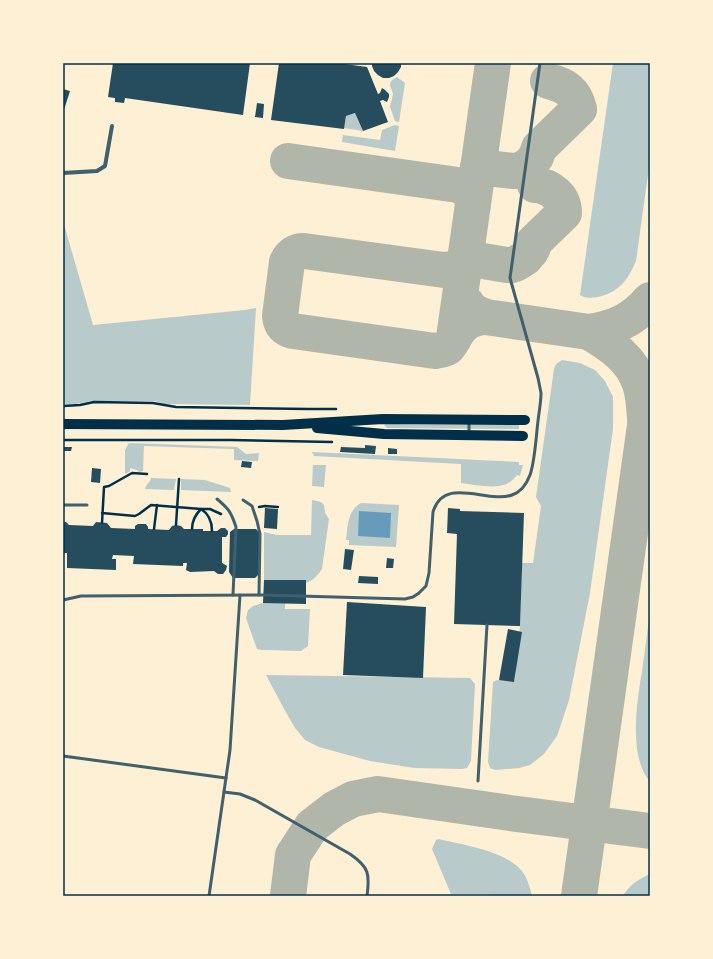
<svg xmlns="http://www.w3.org/2000/svg" width="713" height="959" viewBox="0 0 713 959" font-family="'Fira Sans Condensed',sans-serif">
  <style>
    .green { fill: #b9caca }
    .water { fill: #669bbc }
    .lines { fill: none; stroke-linecap: round; stroke-linejoin: round }
    .taxiway { stroke: #b1b6ab; stroke-width: 36 }
    .building { fill: #264d5e }
    .path { stroke: #003049; stroke-width: 2.5 }
    .service { stroke: #3f606c; stroke-width: 3 }
    .minor { stroke: #3f606c; stroke-width: 4 }
    .primary { stroke: #003049; stroke-width: 10 }
    .neatline { fill: none; stroke: #003049; stroke-width: 1.5 }
  </style>
  <rect width="100%" height="100%" fill="#fdf0d5"/>
  <!-- green -->
  <g class="green">
    <path d="M 613,63 L 650,63 L 650,160 L 636,261 C 628,279 621,290 602,296 C 594,298 586,299 580,295 Z"/>
    <polygon points="397,77 405,83 399,122 395,121 390,107 392,99 393,94 390,85 391,81"/>
    <polygon points="355,113 363,131 344,128 346,116"/>
    <polygon points="395,125 399,126 395,151 342,142 343,135 380,140 382,130"/>
    <polygon points="63,221 93,325 245,310 256,308 250,405 165,404 155,401 92,401 76,404 63,404"/>
    <polygon points="562,360 580,363 595,370 605,381 613,397 613,429 590,593 569,700 557,736 544,754 530,765 519,768 495,770 490,768 488,762 493,682 497,680 515,680 520,626 522,563 533,563 541,506 536,497 554,369 556,364"/>
    <polygon points="386,424 519,425 519,429 387,428 384,425"/>
    <polygon points="129,443 237,447 246,454 259,453 258,461 234,460 234,449 144,446 143,471 139,472 137,470 130,468 130,471 126,474 125,473 125,450"/>
    <path d="M 312,452 L 519,462 L 519,465 L 523,465 L 520,476 L 517,475 C 505,493 480,485 461,483 L 461,464 L 314,456 Z"/>
    <polygon points="313,465 326,465 324,487 312,486"/>
    <path d="M 151,478 L 176,479 L 174,490 L 145,489 C 146,484 150,483 151,478 Z"/>
    <polygon points="181,479 205,480 230,488 231,492 181,490"/>
    <path d="M 312,500 L 321,502 L 324,505 L 325,513 L 329,519 L 322,569 C 318,575 313,581 306,583 L 306,580 L 264,580 L 264,532 L 277,535 L 311,535 Z"/>
    <path d="M 361,503 L 399,505 L 396,547 L 349,545 L 349,540 L 346,540 C 348,526 347,511 361,503 Z"/>
    <polygon points="263,603 285,603 285,609 310,609 308,646 301,651 265,650 262,650 257,649 246,618 248,610 253,606"/>
    <path d="M 650,613 L 650,782 C 628,756 637,702 642,671 C 645,652 647,632 650,613 Z"/>
    <polygon points="266,675 470,678 475,684 471,761 467,768 462,769 414,768 370,761 319,747 305,740 295,728 283,707"/>
    <path d="M 439,839 C 463,845 506,851 522,871 C 527,878 530,887 532,896 L 497,896 L 497,895 L 484,894 L 451,894 L 432,849 L 436,840 Z"/>
    <path d="M 650,874 L 650,896 L 623,896 C 629,885 639,879 650,874 Z"/>
  </g>
  <!-- water -->
  <polygon class="water" points="359,511 391,513 390,538 358,536"/>
  <g class="lines">
    <!-- taxiway -->
    <g class="taxiway">
      <path d="M 288,161 L 458,185 C 468,189 471,193 473,204"/>
      <path d="M 478,167 L 514,171 L 519,171 L 529,165 L 536,157 L 539,148 L 579,109 C 575,91 565,85 548,81"/>
      <path d="M 466,257 C 460,267 456,269 444,270 L 304,251 C 295,251 291,254 287,262 L 280,316 C 281,325 285,329 293,331 L 435,351 C 439,350 444,350 448,347 C 451,344 453,340 455,336 C 463,322 471,318 486,317"/>
      <path d="M 465,258 L 507,265 L 512,265 L 517,263 L 525,258 L 531,251 L 533,247 L 533,243 L 564,213 C 564,196 550,186 535,185"/>
      <path d="M 467,304 C 472,312 478,314 486,317 L 589,332"/>
      <polyline points="454,338 493,63"/>
      <path d="M 645,418 C 644,407 644,395 640,384 C 632,359 611,345 589,332 C 615,328 633,320 650,300"/>
      <polyline points="288,896 293,855 312,826 334,809 353,799 378,794 510,813 650,831"/>
      <polyline points="579,896 650,390"/>
    </g>
  </g>
  <!-- building -->
  <g class="building">
    <polygon points="113,63 250,63 243,115 125,98 124,103 115,102 115,98 108,97"/>
    <polygon points="279,63 337,63 367,67 378,94 380,93 382,88 385,90 389,94 389,97 387,102 383,100 380,101 388,122 363,131 355,113 346,116 344,129 271,120"/>
    <polygon points="372,63 401,63 401,67 398,72 394,76 389,78 383,78 378,75 374,71 372,66"/>
    <polygon points="63,89 70,91 63,113"/>
    <polygon points="257,103 264,104 263,118 255,117"/>
    <polygon points="365,445 376,446 375,454 340,452 341,447 365,448"/>
    <polygon points="63,447 72,447 71,451 63,451"/>
    <polygon points="388,448 397,449 397,454 388,454"/>
    <polygon points="242,461 252,462 251,468 241,467"/>
    <polygon points="92,468 101,469 100,483 91,482"/>
    <polygon points="265,508 278,509 277,529 264,528"/>
    <polygon points="448,508 460,509 460,511 524,513 520,626 454,624 457,534 447,533"/>
    <polygon points="63,522 66,522 69,525 93,526 96,522 107,523 111,528 135,529 135,526 138,524 146,524 148,527 148,529 169,530 172,526 176,525 181,526 184,529 203,529 203,531 217,531 221,528 225,528 228,531 228,534 226,537 222,537 222,563 224,564 227,566 226,570 223,574 218,574 214,571 190,572 186,570 187,563 183,563 183,566 133,564 134,556 113,555 112,559 116,559 116,570 67,568 67,553 63,553"/>
    <polygon points="234,529 256,529 260,533 259,574 255,578 233,578 229,572 230,532"/>
    <polygon points="345,549 354,550 351,570 343,569"/>
    <polygon points="387,558 394,559 393,568 386,568"/>
    <polygon points="359,576 378,577 378,584 358,583"/>
    <polygon points="264,580 306,580 306,604 263,603"/>
    <polygon points="347,602 426,607 423,678 343,675"/>
    <polygon points="508,629 522,632 514,682 499,680"/>
  </g>
  <g class="lines">
    <!-- path -->
    <g class="path">
      <polyline points="63,406 80,405 94,402 153,403 176,407 308,409 336,409"/>
      <polyline points="63,440 231,440 332,442"/>
      <polyline points="259,507 265,506 278,507"/>
      <path d="M 102,513 L 135,516 L 139,514 L 151,505 L 201,509 C 209,514 212,522 212,531"/>
      <polyline points="102,523 104,487 109,486 132,473 147,474"/>
      <polyline points="176,525 179,479"/>
      <polyline points="154,529 157,505"/>
      <path d="M 192,529 C 192,521 196,514 201,509 L 210,509 L 221,514"/>
    </g>
    <!-- service -->
    <g class="service">
      <polyline points="469,434 469,421"/>
      <path d="M 217,499 C 229,509 231,512 236,527 L 233,595"/>
      <polyline points="243,500 252,506 257,521 260,534 259,595"/>
      <polyline points="63,505 87,505"/>
      <path d="M 63,600 L 81,596 L 264,595 L 405,599 L 413,597 L 419,593 L 426,586 L 429,573 L 433,512 C 444,475 487,504 512,495 C 521,492 527,483 530,475 C 535,461 536,437 538,421 C 539,412 541,402 541,393 C 540,388 539,383 538,378 L 510,278 L 540,63"/>
      <polyline points="63,756 226,778"/>
      <polyline points="478,781 487,625"/>
      <path d="M 224,792 L 240,794 L 255,800 L 350,854 C 369,867 370,874 367,896"/>
      <polyline points="209,896 230,750 240,595"/>
    </g>
    <!-- minor -->
    <polyline class="minor" points="63,173 97,171 105,166 112,126"/>
    <!-- primary -->
    <g class="primary">
      <polyline points="63,424 283,425 383,419 525,420"/>
      <polyline points="317,428 384,434 523,436"/>
    </g>
  </g>
  <!-- border -->
  <rect width="713" height="959" fill="none" stroke="#fdf0d5" stroke-width="128"/>
  <rect x="64" y="64" width="585" height="831" class="neatline"/>
</svg>
